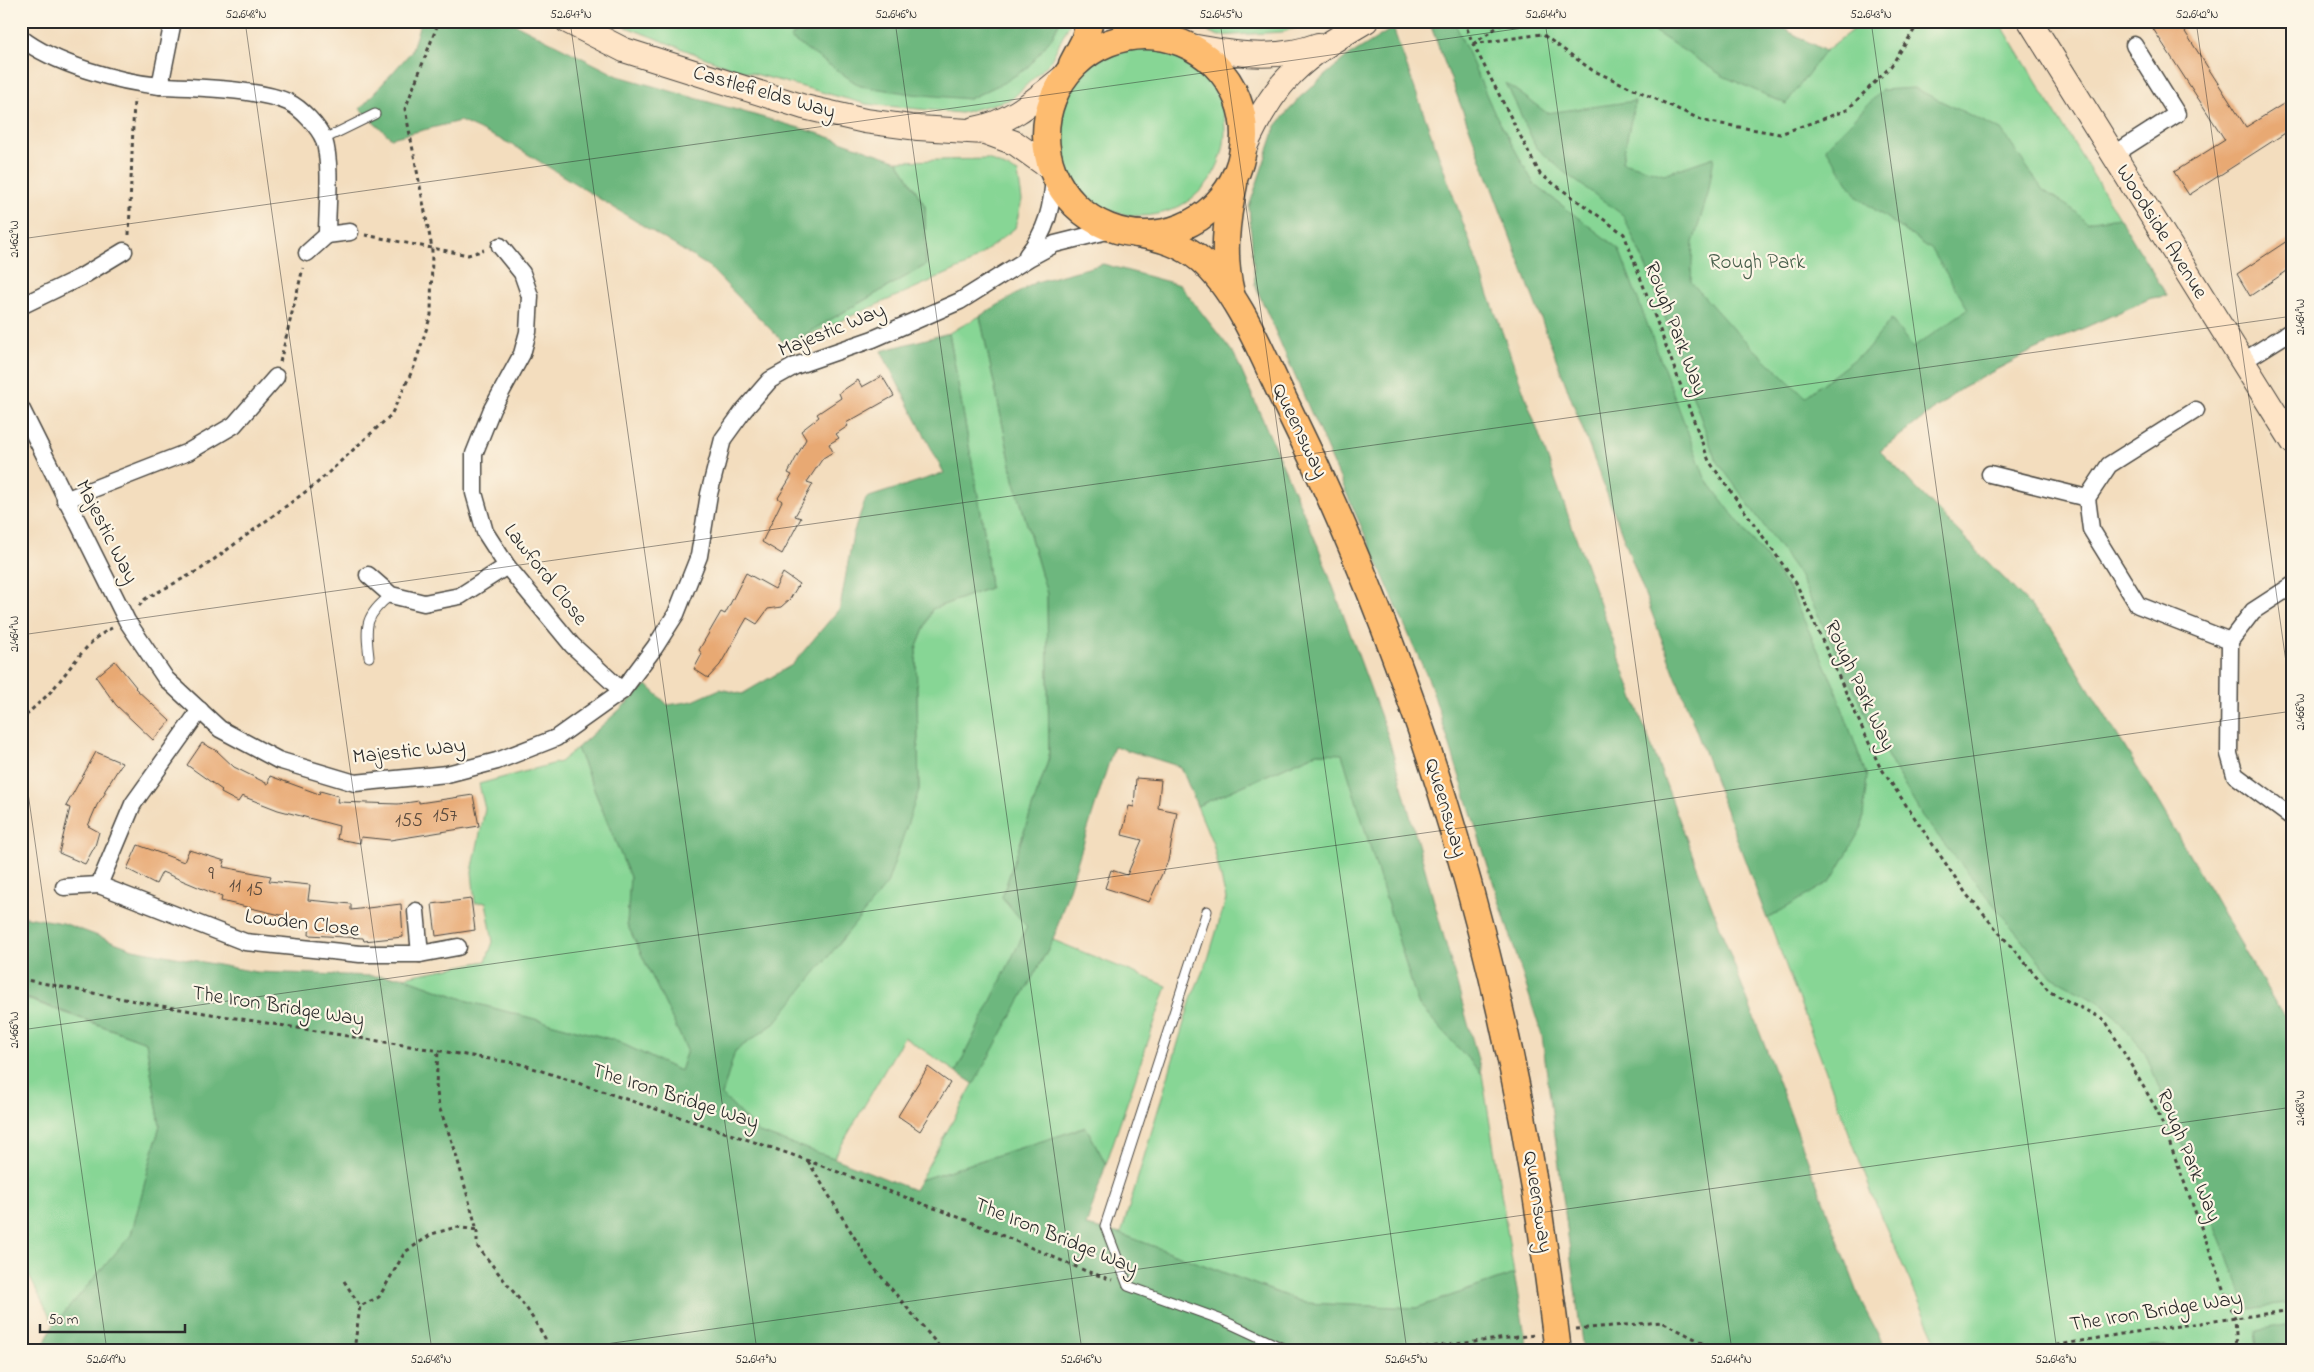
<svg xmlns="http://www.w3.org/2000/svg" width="2314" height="1372" viewBox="0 0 2314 1372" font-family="'Indie Flower',sans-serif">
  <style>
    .green { fill: #87d695; stroke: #598060 }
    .forest { fill: #6db77e; stroke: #4c7154 }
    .building { fill: #e8a973 }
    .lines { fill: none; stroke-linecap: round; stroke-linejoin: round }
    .lane-casing { stroke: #494641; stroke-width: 11 }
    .street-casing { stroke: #494641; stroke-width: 19 }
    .secondary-casing { stroke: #494641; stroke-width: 26 }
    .primary-casing { stroke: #494641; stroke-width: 29 }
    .path { stroke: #494641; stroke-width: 3; stroke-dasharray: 4 4; stroke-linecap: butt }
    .lane { stroke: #fff; stroke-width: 9 }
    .street { stroke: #fff; stroke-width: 16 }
    .secondary { stroke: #fee4c6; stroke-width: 24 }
    .primary { stroke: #fdbc70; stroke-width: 26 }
    .primary-bridge-casing { stroke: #494641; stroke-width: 29; stroke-linecap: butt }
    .primary-bridge { stroke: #fdbc70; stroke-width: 26 }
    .ticks { fill: none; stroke: #2b2b2b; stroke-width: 1; stroke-opacity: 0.45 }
    .labels { text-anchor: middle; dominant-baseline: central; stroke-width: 4.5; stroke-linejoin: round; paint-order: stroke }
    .number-label { font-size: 19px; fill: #5a4a3d }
    .street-label { font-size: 21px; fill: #2b2b2b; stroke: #fcf5e5 }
    .park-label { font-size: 21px; fill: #475e4b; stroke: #fcf5e5 }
    .neatline { fill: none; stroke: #2b2b2b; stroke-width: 2 }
    .ticks-label { font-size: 12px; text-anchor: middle; fill: #2b2b2b }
  </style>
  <rect width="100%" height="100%" fill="#fcf5e5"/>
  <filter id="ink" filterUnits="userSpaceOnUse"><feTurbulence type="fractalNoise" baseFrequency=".02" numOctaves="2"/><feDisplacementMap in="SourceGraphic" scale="10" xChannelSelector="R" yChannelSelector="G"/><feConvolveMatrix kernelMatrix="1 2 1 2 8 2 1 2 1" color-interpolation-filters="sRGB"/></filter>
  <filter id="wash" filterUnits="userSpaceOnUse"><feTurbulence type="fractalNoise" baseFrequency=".0096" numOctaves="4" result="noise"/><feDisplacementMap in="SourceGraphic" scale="20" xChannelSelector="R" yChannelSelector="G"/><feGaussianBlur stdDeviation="1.12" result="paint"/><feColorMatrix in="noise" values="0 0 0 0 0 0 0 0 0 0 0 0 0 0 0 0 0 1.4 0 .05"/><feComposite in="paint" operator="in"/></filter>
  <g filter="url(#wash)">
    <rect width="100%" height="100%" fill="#f3ddbe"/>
    <!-- green -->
    <g class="green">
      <path d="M 611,21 L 654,23 L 659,21 L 809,21 L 790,39 L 969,99 C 1013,78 1037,67 1060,21 L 1071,21 L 1050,62 L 1012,99 L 961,113 L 866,104 L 729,67 Z"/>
      <polygon points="1182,21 1319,21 1282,32 1219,36"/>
      <polygon points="1429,21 1769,21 1825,51 1864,21 1999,21 2167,296 2151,298 2032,351 1963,387 1880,451 2051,627 2160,805 2277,1006 2293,1024 2293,1351 1941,1351 1879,1212"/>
      <circle cx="1140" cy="131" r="85"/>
      <polygon points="988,159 1018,173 1022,200 1015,228 969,264 786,345 926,265 925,206 898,161"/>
      <polygon points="980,316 1014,479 1047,594 1049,758 1002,897 1028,926 956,1072 904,1037 834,1158 759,1133 722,1095 735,1051 775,1023 919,790 916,649 932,609 990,588 984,530 949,333"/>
      <polygon points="577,748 630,877 627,924 687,1050 680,1071 614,1040 474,1003 403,977 486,961 493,942 486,902 475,903 472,872 485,809 479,784 560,762"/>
      <polygon points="1317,753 1342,753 1418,1003 1482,1074 1514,1274 1416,1308 1305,1303 1121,1234 1192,996 1208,959 1226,899 1213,844 1197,806"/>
      <polygon points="1053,940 1167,986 1106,1164 1086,1127 920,1180"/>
      <polygon points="21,997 146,1042 160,1125 131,1236 54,1325 21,1260"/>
    </g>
    <!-- forest -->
    <g class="forest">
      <polygon points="421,21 509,21 618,76 817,133 898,161 925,206 926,265 786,345 708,266 513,145 460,121 391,138 360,109 411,52"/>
      <polygon points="809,21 1060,21 1051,39 1027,68 1005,82 969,99 912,94 860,86 790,38"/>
      <polygon points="1429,21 1454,21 1493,110 1534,184 1619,249 1705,478 1790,590 1833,683 1867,777 1862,827 1831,881 1767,919"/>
      <polygon points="1644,21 1769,21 1825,51 1786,104 1723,76 1652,30"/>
      <polygon points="1393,28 1642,721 1863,1306 1887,1351 1583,1351 1542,1036 1430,683 1255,285 1249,207 1276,126 1299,98 1345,58"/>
      <polygon points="1506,83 1547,113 1635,101 1622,162 1664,174 1714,157 1708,194 1693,243 1691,282 1732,328 1805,397 1868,349 1891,319 1913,348 1968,309 1932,250 1857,197 1826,148 1882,90 1914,88 2001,130 2043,190 2075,211 2086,222 2119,217 2167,296 2151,298 2032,351 1963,387 1880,451 2051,627 2160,805 2277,1006 2293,1024 2293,1303 2248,1309 2145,1052 2105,1005 2052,977 1922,816 1877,738 1798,573 1715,458 1651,278 1623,215 1565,173 1536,147"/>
      <polygon points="1103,264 1180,285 1234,354 1318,546 1388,736 1482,1074 1418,1004 1342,754 1317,753 1197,806 1181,767 1114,746 1053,940 974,1084 956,1072 1027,927 1002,897 1049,758 1047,594 1014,479 980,316 1036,282"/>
      <polygon points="949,333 984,530 990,588 932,609 916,649 919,790 887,884 775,1023 735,1051 722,1095 759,1133 834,1158 914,1190 920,1180 1086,1127 1106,1164 1086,1226 1121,1234 1305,1303 1416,1308 1514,1274 1528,1351 41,1351 52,1327 131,1235 160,1125 146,1042 21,996 21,916 63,923 133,949 256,972 403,977 474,1003 614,1040 680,1071 687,1050 627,924 630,877 577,748 647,685 668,705 693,701 720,689 742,694 792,665 840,608 853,534 866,498 944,473 881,351"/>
      <polygon points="2293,1324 2293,1344 2258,1347 2256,1330"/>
      <polygon points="2166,1346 2180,1351 2081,1351"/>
    </g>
    <g id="blocks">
      <!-- building -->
      <g class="building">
        <polygon points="2148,21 2178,21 2246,127 2293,98 2293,128 2189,195 2174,172 2225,140"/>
        <polygon points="2293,237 2293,267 2250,296 2237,274"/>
        <polygon points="882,376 894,396 846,423 848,426 836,434 839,438 829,444 833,452 823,458 807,482 813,484 795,516 801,518 782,554 762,542 782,501 778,498 792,475 788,473 806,439 801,431 819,417 817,414 841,398 839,393 858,380 862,387"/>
        <polygon points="746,573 775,589 783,573 799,584 790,599 781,607 768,609 757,624 747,618 720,665 708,678 694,669 702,654 699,650 721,612 725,614"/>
        <polygon points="115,661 136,687 135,688 170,721 153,740 116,705 96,677"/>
        <polygon points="202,743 217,751 234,767 268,784 270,776 319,794 320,791 338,796 337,802 398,804 419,801 419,803 473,795 479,826 390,840 361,837 360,843 337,839 339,826 278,810 242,796 238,802 221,793 222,790 187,765"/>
        <polygon points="96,752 122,763 104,792 106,792 97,805 88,826 99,832 95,846 85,864 59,853 70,808 66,806"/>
        <polygon points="1136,778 1161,780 1158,808 1177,812 1168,861 1149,902 1105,888 1111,870 1127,875 1142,840 1122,835 1129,806 1134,807"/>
        <polygon points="138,845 184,862 189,850 225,861 223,867 271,876 269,881 310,885 308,900 351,904 351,910 401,904 403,937 364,941 363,938 309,935 310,922 221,901 222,897 162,872 156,884 127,869"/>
        <polygon points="471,899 475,930 436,936 432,904"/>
        <polygon points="928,1067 950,1083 920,1131 898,1116"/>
      </g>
    </g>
  </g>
  <g filter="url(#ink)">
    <use href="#blocks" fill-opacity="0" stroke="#494641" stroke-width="1"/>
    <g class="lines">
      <defs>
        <g id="lane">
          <polyline points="324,139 375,114"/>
          <path d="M 369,657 C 365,625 365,615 391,595"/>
          <polyline points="1207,911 1105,1226 1128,1286 1222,1320 1289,1351"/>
        </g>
        <g id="street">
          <path d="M 173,21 L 160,86 C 193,87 259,89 288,102 C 301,108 319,127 324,140 C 332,165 327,208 327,235 L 350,232"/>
          <path d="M 21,38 C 54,64 119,82 160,86"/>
          <polyline points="2113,155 2177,114 2134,45"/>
          <polyline points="500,246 522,273 530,296 528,332 522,354 492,409 474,454 474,493 485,532 507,566 572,645 622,691"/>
          <polyline points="307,253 327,235"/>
          <path d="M 1027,255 C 1047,231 1052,207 1054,176"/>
          <polyline points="21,306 81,277 124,251"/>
          <polyline points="2242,362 2293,330"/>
          <polyline points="21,408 127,621 166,679 220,729 278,760 355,783 447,774 497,761 556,738 622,691 655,647 676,614 699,556 709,494 723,439 744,410 770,380 795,366 873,339 960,301 1029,258 1055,244 1103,232 1119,231"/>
          <polyline points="2196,410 2109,465 2087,498 2091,529 2138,605 2230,641"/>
          <polyline points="1990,474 2087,498"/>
          <polyline points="65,500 188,452 234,425 276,377"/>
          <polyline points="368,575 391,595 424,603 460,596 507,566"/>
          <polyline points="2293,585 2253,611 2230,641 2229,754 2235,775 2293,818"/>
          <polyline points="200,710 133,804 99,885 245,942 360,954 420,954 458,947"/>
          <polyline points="64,887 99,885"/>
          <polyline points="416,911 420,954"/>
        </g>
        <g id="secondary">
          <polyline points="567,21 624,50 804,107 865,121 918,128 985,132 1015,143 1050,168"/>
          <polyline points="2030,21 2293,442"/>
          <path d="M 1191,46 C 1233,54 1277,61 1318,45"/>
          <path d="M 974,129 C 1010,123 1035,100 1062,78"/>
          <path d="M 1244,149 C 1275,79 1301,59 1366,21"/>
        </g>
        <g id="primary">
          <circle cx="1145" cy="135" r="99"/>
          <polyline points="1072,64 1084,41 1090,21"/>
          <path d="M 1137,234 C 1161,238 1182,244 1201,260 C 1240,294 1264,360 1287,406 C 1424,682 1510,984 1550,1290"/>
          <path d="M 1231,293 C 1222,256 1226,221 1234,184"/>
        </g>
      </defs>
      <!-- lane casing -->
      <use href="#lane" class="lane-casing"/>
      <!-- street casing -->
      <use href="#street" class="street-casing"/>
      <!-- secondary casing -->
      <use href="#secondary" class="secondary-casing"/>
      <!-- primary casing -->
      <use href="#primary" class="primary-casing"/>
      <!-- path -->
      <g class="path">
        <polyline points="1464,21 1473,44 1540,174 1624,234 1709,461 1796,583 1879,765 1967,895 2050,992 2105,1020 2158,1112 2235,1318 2237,1351"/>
        <polyline points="1473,44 1542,34 1592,70 1704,121 1780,134 1847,110 1891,66 1920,21"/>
        <polyline points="1473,44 1506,21"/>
        <polyline points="129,235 134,99"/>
        <polyline points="365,235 468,255 484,250"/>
        <polyline points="280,362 303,268"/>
        <polyline points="139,606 145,599 201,569 316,484 391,415 414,367 431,315 432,248 405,109 439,21"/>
        <path d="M 21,722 C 30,709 43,701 53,689 C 71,668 87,640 112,628"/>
        <polyline points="21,979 155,1005 521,1064 790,1154 966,1220 1086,1271 1112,1280"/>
        <polyline points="808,1161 870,1263 943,1351"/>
        <polyline points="477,1230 477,1246 527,1309 545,1338 546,1351"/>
        <polyline points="344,1281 360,1306"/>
        <polyline points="1576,1329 1662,1322 1719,1351"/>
        <polyline points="354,1351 360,1306 379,1297 405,1252 432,1234 456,1227 477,1230 454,1147 439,1107 436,1085 438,1051"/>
        <polyline points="1394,1351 1535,1335"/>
        <polyline points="1690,1351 1708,1344"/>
        <polyline points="1930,1351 1941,1345 1977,1351"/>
        <polyline points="2025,1351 2121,1334 2293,1310"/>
      </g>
      <!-- lane -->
      <use href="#lane" class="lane"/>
      <!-- street -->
      <use href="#street" class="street"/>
      <!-- secondary -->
      <use href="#secondary" class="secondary"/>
      <!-- primary -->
      <use href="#primary" class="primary"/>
      <defs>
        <polyline id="primary-bridge" points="1550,1290 1558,1351"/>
      </defs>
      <!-- primary-bridge casing -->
      <use href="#primary-bridge" class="primary-bridge-casing"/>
      <!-- primary-bridge -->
      <use href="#primary-bridge" class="primary-bridge"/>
    </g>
  </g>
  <!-- ticks -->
  <path class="ticks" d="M 245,21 L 432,1351M 570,21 L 757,1351M 895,21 L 1082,1351M 1220,21 L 1407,1351M 1545,21 L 1732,1351M 1871,21 L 2057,1351M 2196,21 L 2293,712M 21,239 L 1573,21M 21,635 L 2293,316M 21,743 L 107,1351M 21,1030 L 2293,711M 556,1351 L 2293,1107"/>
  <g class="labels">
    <!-- number labels -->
    <g class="number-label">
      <text x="445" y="816">157</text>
      <text x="409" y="821">155</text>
      <text x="211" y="874">9</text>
      <text x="235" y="886">11</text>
      <text x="255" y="890">15</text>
    </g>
    <!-- street labels -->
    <g class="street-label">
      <text transform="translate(764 93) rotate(16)">Castlefields Way</text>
      <text transform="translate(2161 232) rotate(58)">Woodside Avenue</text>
      <text transform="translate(1675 329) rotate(69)">Rough Park Way</text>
      <text transform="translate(832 331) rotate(-22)">Majestic Way</text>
      <text transform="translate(1299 431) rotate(64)">Queensway</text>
      <text transform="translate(106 532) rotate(63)">Majestic Way</text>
      <text transform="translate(545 575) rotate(52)">Lawford Close</text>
      <text transform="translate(1859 686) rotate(65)">Rough Park Way</text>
      <text transform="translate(409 752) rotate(-6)">Majestic Way</text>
      <text transform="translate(1445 808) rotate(73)">Queensway</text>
      <text transform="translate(302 924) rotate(7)">Lowden Close</text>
      <text transform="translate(278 1007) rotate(9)">The Iron Bridge Way</text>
      <text transform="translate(675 1097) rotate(18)">The Iron Bridge Way</text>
      <text transform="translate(2188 1156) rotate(68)">Rough Park Way</text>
      <text transform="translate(1537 1202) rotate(81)">Queensway</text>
      <text transform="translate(1056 1237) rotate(22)">The Iron Bridge Way</text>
      <text transform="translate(2156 1312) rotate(-9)">The Iron Bridge Way</text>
    </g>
    <!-- park labels -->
    <g class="park-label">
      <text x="1757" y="263">Rough Park</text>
    </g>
  </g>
  <!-- margin -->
  <rect width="2314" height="1372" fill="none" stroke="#fcf5e5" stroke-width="55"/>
  <!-- scale -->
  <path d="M40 1324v8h145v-8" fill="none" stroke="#2b2b2b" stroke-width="2.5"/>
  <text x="48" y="1324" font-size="15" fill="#2b2b2b" stroke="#fcf5e5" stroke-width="4" paint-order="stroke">50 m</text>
  <rect x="28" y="28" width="2258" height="1316" class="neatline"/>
  <g class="ticks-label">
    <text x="246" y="18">52.648°N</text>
    <text x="571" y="18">52.647°N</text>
    <text x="896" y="18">52.646°N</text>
    <text x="1221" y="18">52.645°N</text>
    <text x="1546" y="18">52.644°N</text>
    <text x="1871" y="18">52.643°N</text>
    <text x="2197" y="18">52.642°N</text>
    <text transform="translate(14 239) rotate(-90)" y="4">2.462°W</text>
    <text transform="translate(2300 317) rotate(-90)" y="4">2.464°W</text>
    <text transform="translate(14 634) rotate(-90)" y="4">2.464°W</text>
    <text transform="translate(2300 712) rotate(-90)" y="4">2.466°W</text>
    <text transform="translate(14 1030) rotate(-90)" y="4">2.466°W</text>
    <text transform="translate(2300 1108) rotate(-90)" y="4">2.468°W</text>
    <text x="106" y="1363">52.649°N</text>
    <text x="431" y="1363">52.648°N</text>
    <text x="756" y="1363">52.647°N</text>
    <text x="1081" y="1363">52.646°N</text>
    <text x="1406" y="1363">52.645°N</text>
    <text x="1731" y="1363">52.644°N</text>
    <text x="2056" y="1363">52.643°N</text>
  </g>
</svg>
